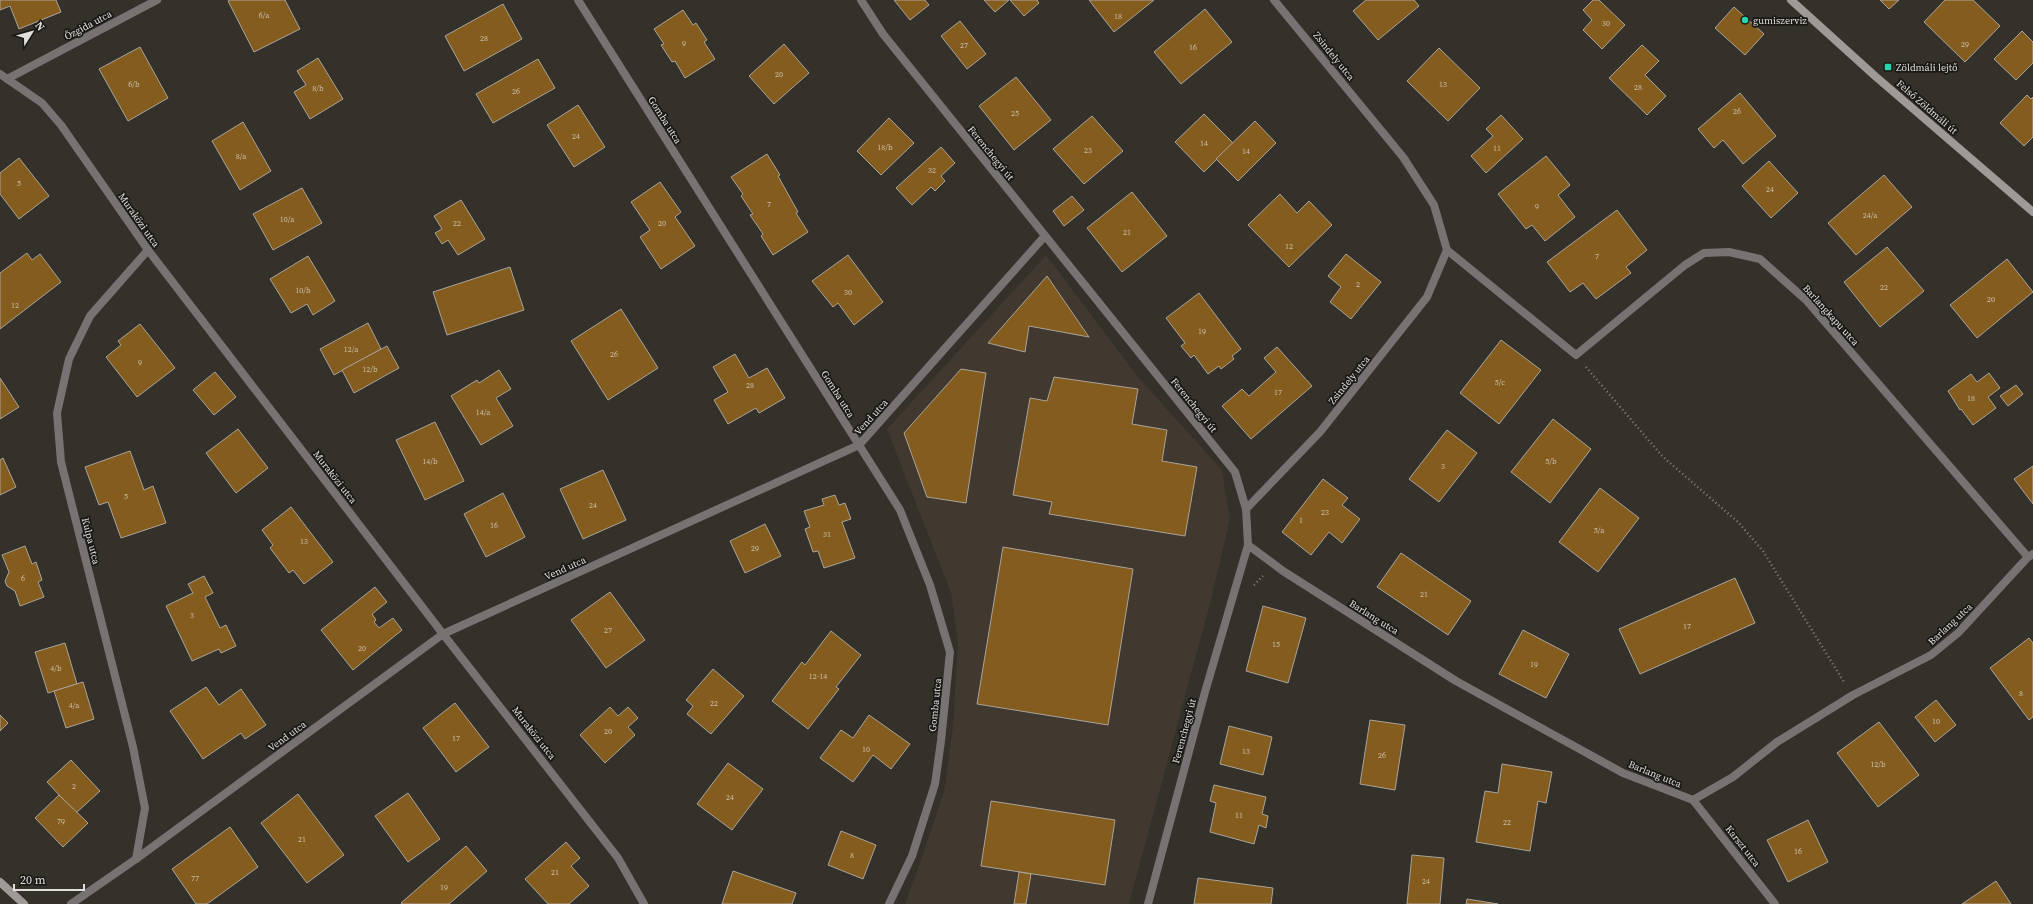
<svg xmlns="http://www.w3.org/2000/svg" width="2033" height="904" viewBox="0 0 2033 904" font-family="'Source Serif 4',serif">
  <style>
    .built { fill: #41382f }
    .building { fill: #845c1d; stroke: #a9a49d }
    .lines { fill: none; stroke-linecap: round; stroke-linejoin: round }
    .path { stroke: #86837e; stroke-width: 2.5; stroke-dasharray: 1 3; stroke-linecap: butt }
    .street { stroke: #777373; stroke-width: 8 }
    .secondary { stroke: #9f9998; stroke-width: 8 }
    .poi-dot { fill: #25d5ae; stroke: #1a1815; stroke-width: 1.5 }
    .labels { text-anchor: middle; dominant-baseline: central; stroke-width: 3.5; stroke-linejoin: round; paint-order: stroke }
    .number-label { font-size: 8px; fill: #cabeac }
    .poi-label { font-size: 10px; fill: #e1dfdb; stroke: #1a1815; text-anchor: start }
    .street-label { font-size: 10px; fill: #e1dfdb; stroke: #1a1815 }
  </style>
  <rect width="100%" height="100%" fill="#34302a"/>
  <!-- built -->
  <polygon class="built" points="1046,255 1138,377 1222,470 1230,519 1211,600 1129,904 905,904 919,866 944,791 953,726 958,643 951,593 887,429"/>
  <!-- building -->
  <g class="building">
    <polygon points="0,0 56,0 61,12 19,29 10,6 0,10"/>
    <polygon points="230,0 285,0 300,29 254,52 228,1"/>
    <polygon points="894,0 925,0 929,5 910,20"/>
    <polygon points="984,0 1009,0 995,12"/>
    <polygon points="1010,0 1037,0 1039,3 1024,16"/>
    <polygon points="1089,0 1154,0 1114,32"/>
    <polygon points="1366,0 1414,0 1419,6 1378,40 1353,11"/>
    <polygon points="1593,0 1599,0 1625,25 1602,49 1583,30 1592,20 1583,10"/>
    <polygon points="1880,0 1899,0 1889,9"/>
    <polygon points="1945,0 1973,0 2000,26 1965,62 1924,22"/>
    <polygon points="503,4 522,39 464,71 445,36"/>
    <polygon points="1734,7 1764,34 1745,55 1715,28"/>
    <polygon points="1205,9 1232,42 1181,84 1154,52"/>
    <polygon points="683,10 693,25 696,23 707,40 704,42 715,59 685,78 675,61 672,62 661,45 664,44 654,29"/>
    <polygon points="960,21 986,54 967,69 941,36"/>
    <polygon points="2022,31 2033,42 2033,63 2016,80 1994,59"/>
    <polygon points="784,44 809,73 774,104 749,76"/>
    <polygon points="1642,45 1659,61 1645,75 1666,96 1647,115 1609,78"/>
    <polygon points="140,47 168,98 128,121 99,69"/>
    <polygon points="1439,48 1480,88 1448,121 1407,81"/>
    <polygon points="318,58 343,99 310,119 294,92 306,85 297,71"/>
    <polygon points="538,59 555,88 493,123 476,94"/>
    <polygon points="1016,77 1051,120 1014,150 979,106"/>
    <polygon points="1740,93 1776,136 1743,164 1723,140 1714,148 1698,129"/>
    <polygon points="2027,95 2031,99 2033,97 2033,137 2024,146 2000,123"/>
    <polygon points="578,105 605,147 574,167 547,125"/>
    <polygon points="1204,114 1233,143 1204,172 1175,142"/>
    <polygon points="1501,115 1523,139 1486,173 1471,156 1493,136 1486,129"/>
    <polygon points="1092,116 1123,151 1084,184 1053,149"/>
    <polygon points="889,118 914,143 881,175 857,151"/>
    <polygon points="1255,121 1276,143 1238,181 1216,159"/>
    <polygon points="243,122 271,171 240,190 212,141"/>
    <polygon points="941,147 955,163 941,176 945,181 935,191 931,187 912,205 896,188"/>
    <polygon points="767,154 780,175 778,176 798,212 796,213 808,232 773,255 761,236 763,234 750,215 753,214 741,196 743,194 731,177"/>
    <polygon points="1546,156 1570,185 1558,195 1575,217 1545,241 1532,225 1526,229 1498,194"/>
    <polygon points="19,158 49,196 19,219 0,194 0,173"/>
    <polygon points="1769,161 1798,193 1771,218 1742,186"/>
    <polygon points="1884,175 1912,207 1856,255 1828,223"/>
    <polygon points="660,182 681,212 675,217 695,246 661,269 640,237 650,230 631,202"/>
    <polygon points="302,188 322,223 273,250 253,214"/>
    <polygon points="1132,192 1167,236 1122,272 1087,228"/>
    <polygon points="1280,194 1297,213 1309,201 1332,225 1289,267 1248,225"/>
    <polygon points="1072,196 1084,210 1064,226 1053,211"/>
    <polygon points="461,200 485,239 458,255 448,240 442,244 435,233 442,229 434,216"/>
    <polygon points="1617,210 1647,250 1626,267 1631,273 1596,299 1583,283 1570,292 1547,262"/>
    <polygon points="1887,247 1924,291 1880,327 1844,282"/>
    <polygon points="27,253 32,260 40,254 61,282 0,329 0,273"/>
    <polygon points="1346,254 1381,282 1351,319 1330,302 1341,287 1328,276"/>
    <polygon points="848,255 883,302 854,325 838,303 833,307 812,281"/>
    <polygon points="308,256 335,301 313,315 307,304 291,313 270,279"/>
    <polygon points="2007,259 2033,292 1977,338 1950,305"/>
    <polygon points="510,267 524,310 447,335 433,292"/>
    <polygon points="1047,276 1089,337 1029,326 1025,352 988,343"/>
    <polygon points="1199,293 1241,349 1232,356 1234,359 1221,369 1219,366 1208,374 1194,355 1191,358 1181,346 1185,343 1166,318"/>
    <polygon points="621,309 658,368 608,400 571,341"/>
    <polygon points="368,323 381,349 334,375 320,349"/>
    <polygon points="140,324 175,368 137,397 106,357 121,345 118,341"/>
    <polygon points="1501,340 1541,370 1499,424 1460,393"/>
    <polygon points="387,346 399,368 354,393 342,370"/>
    <polygon points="1277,347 1312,386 1251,439 1222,406 1242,389 1249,396 1276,372 1264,358"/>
    <polygon points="735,354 749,378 767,368 785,398 759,413 756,408 728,424 714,400 728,392 713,367"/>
    <polygon points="961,369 986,373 966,503 927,497 904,433"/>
    <polygon points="499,370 511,389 496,398 513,426 481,445 451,396 477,380 479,383"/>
    <polygon points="215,372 236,397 214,415 193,390"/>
    <polygon points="1989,373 2000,388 1988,397 1996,408 1973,425 1961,409 1960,410 1948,391 1971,374 1977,382"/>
    <polygon points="1054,377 1138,389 1132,424 1167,430 1162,461 1197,467 1185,536 1049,514 1052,502 1013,495 1030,398 1047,401"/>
    <polygon points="0,378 19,407 0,419"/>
    <polygon points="2016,385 2023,394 2008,406 2000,396"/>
    <polygon points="1553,419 1591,449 1550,503 1511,472"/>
    <polygon points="435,422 464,481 425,500 396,440"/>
    <polygon points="238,429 268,468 236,493 206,453"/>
    <polygon points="1447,430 1477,453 1439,502 1409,479"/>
    <polygon points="130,451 144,490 153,486 166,523 121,538 108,502 99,505 85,467"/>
    <polygon points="3,458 16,487 0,495 0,460"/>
    <polygon points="2033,466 2033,504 2014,479"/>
    <polygon points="603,470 626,520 583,539 560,489"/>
    <polygon points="1323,479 1348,498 1342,505 1360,519 1342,543 1329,532 1311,555 1282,532"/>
    <polygon points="1600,488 1639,518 1598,572 1559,542"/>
    <polygon points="503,493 525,537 486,557 464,514"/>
    <polygon points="835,495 839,505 845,503 851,519 842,522 855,558 824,568 818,551 813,552 805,529 810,527 804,511 824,505 822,499"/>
    <polygon points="291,507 333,562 304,584 293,570 289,573 270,548 273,545 262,530"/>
    <polygon points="765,524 781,556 745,573 730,541"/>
    <polygon points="25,546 32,564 36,562 42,580 38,582 44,597 20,606 15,591 7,586 5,581 9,572 2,555"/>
    <polygon points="1003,547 1133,569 1108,725 977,704"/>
    <polygon points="1401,553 1471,601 1448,635 1377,587"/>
    <polygon points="204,576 213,593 205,597 220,628 226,625 236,646 221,653 219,649 192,661 166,606 193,593 188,584"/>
    <polygon points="1735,578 1755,623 1640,674 1619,629"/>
    <polygon points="375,587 387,602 372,614 376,620 374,622 379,628 393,618 402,630 353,670 321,630"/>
    <polygon points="610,592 645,640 606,668 571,620"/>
    <polygon points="1263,606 1306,618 1288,683 1246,671"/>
    <polygon points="1523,630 1569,654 1546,698 1499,674"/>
    <polygon points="831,631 861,655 836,687 839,689 808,729 772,701 802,662 805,665"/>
    <polygon points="2029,638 2033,643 2033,717 2029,720 1990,668"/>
    <polygon points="65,643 77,684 48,693 35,652"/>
    <polygon points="713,669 744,696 711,734 687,714 693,706 686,700"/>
    <polygon points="83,682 94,719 66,728 54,691"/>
    <polygon points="206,687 219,705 241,689 266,725 245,739 241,733 203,759 170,711"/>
    <polygon points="1936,700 1956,725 1935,742 1915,717"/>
    <polygon points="455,703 489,747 456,772 423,728"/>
    <polygon points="610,707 618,716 628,707 638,718 628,727 635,735 605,763 580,735"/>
    <polygon points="0,715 8,723 0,731"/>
    <polygon points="869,715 910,744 891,769 873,755 853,782 820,758 841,730 853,738"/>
    <polygon points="1370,720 1405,725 1395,790 1360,784"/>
    <polygon points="1879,722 1919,775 1878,807 1837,753"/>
    <polygon points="1229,726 1272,737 1263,775 1220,764"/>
    <polygon points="71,760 100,791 76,813 47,782"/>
    <polygon points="728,763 763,789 732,830 697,804"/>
    <polygon points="1502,764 1552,772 1546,803 1538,801 1530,851 1476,842 1485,791 1498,793"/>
    <polygon points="1214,785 1266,797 1262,814 1268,816 1266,828 1259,825 1254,844 1210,832 1216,803 1210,801"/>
    <polygon points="408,793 440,839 408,862 375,816"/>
    <polygon points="298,794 344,855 307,883 261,823"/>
    <polygon points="59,795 88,823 63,847 35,818"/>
    <polygon points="991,801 1115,820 1105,885 981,866"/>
    <polygon points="1808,820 1828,862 1788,882 1767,840"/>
    <polygon points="230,827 258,867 207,904 196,904 172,869"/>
    <polygon points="841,831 876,845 863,879 828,865"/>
    <polygon points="566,842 580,858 571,866 589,886 569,904 548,904 525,879"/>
    <polygon points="466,846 487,871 449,904 402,904 401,903"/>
    <polygon points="1412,855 1444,858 1440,904 1407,904"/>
    <polygon points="733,871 796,893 792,904 722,904"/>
    <polygon points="1019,872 1031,874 1026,904 1014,904"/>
    <polygon points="1198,878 1273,888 1271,904 1194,904"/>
    <polygon points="1996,881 2011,904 1962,904"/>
    <polygon points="1467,899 1498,904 1466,904"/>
  </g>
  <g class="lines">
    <!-- path -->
    <g class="path">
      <polyline points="1586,367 1663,457 1738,522 1763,551 1844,682"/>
      <polyline points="1254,585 1263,576"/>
    </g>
    <!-- street -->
    <g class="street">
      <polyline points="578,0 900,510 930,585 950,652 941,741 935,784 912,856 889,904"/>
      <polyline points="861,0 883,34 1235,472 1246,509 1248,545 1205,692 1148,904"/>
      <polyline points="0,74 42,103 61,125 148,250 443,634 618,858 644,904"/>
      <polyline points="7,79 157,0"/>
      <polyline points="1447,250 1576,355 1685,265 1704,253 1729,252 1760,259 1806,300 2028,557"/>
      <polyline points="1246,509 1320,432 1427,297 1447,250 1434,205 1403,157 1274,0"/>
      <polyline points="1248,545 1283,571 1456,681 1623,773 1693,800 1733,777 1777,742 1853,695 1931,655 1958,633 2028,557 2033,554"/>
      <polyline points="1693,800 1775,904"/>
      <polyline points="136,859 145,808 133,747 61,462 57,413 69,359 90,316 148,250"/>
      <polyline points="71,904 136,859 443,634 859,445 1044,237"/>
    </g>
    <!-- secondary -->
    <g class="secondary">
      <polyline points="1791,0 1875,76 2033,212"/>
      <polyline points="0,882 24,904"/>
    </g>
  </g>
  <!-- markers -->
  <g class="poi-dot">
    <circle cx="1745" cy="20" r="4"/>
    <rect x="1884" y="63" width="8" height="8" rx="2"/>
  </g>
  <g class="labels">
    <!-- number labels -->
    <g class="number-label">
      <text x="264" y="15">6/a</text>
      <text x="1118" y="16">18</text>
      <text x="1606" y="23">30</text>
      <text x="484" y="38">28</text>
      <text x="684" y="43">9</text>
      <text x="1965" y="44">29</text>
      <text x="964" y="45">27</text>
      <text x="1193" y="47">16</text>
      <text x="779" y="74">20</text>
      <text x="134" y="84">6/b</text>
      <text x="1443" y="84">13</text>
      <text x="1638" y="87">28</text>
      <text x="318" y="88">8/b</text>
      <text x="516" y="91">26</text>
      <text x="1737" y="111">26</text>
      <text x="1015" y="113">25</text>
      <text x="576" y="136">24</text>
      <text x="1204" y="143">14</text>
      <text x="885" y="147">18/b</text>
      <text x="1497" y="148">11</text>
      <text x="1088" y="150">23</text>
      <text x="1246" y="151">14</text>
      <text x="241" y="156">8/a</text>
      <text x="932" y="170">32</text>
      <text x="19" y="183">5</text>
      <text x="1770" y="189">24</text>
      <text x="769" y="204">7</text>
      <text x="1537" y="206">9</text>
      <text x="1870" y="215">24/a</text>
      <text x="287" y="219">10/a</text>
      <text x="457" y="223">22</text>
      <text x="662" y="223">20</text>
      <text x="1127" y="232">21</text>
      <text x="1289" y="246">12</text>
      <text x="1597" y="256">7</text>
      <text x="1358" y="284">2</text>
      <text x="1884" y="287">22</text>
      <text x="303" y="290">10/b</text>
      <text x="848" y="292">30</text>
      <text x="1991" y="299">20</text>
      <text x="15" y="305">12</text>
      <text x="1202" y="331">19</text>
      <text x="351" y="349">12/a</text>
      <text x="614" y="354">26</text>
      <text x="140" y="362">9</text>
      <text x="370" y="369">12/b</text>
      <text x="1500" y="382">5/c</text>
      <text x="750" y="385">28</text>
      <text x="1278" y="392">17</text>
      <text x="1971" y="398">18</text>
      <text x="483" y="412">14/a</text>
      <text x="430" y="461">14/b</text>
      <text x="1551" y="461">5/b</text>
      <text x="1443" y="466">3</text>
      <text x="126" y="496">5</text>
      <text x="593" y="505">24</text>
      <text x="1325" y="512">23</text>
      <text x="1301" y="520">1</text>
      <text x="494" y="525">16</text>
      <text x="1599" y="530">5/a</text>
      <text x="827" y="534">31</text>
      <text x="304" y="541">13</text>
      <text x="755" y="548">29</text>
      <text x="23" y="578">6</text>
      <text x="1424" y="594">21</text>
      <text x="192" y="615">3</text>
      <text x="1687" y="626">17</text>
      <text x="608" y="630">27</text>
      <text x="1276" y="644">15</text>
      <text x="362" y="648">20</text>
      <text x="1534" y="664">19</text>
      <text x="56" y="668">4/b</text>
      <text x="818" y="676">12-14</text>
      <text x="2021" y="693">8</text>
      <text x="714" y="703">22</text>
      <text x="74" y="705">4/a</text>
      <text x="1936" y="721">10</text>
      <text x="608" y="731">20</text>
      <text x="456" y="738">17</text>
      <text x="866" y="749">10</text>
      <text x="1246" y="751">13</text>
      <text x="1382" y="755">26</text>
      <text x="1878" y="764">12/b</text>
      <text x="74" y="786">2</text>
      <text x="730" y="797">24</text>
      <text x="1239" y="815">11</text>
      <text x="61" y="821">79</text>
      <text x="1507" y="822">22</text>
      <text x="302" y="839">21</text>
      <text x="1798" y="851">16</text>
      <text x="852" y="855">8</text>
      <text x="555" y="872">21</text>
      <text x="195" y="878">77</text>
      <text x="1426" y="881">24</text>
      <text x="444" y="887">19</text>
    </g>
    <!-- poi labels -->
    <g class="poi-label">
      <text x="1753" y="20">gumiszerviz</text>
      <text x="1896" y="67">Zöldmáli lejtő</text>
    </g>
    <!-- street labels -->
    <g class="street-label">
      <text transform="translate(88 25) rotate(-28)">Őzgida utca</text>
      <text transform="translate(1334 56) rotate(51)">Zsindely utca</text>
      <text transform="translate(1927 107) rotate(41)">Felső Zöldmáli út</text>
      <text transform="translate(665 120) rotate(58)">Gomba utca</text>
      <text transform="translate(991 153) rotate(51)">Ferenchegyi út</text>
      <text transform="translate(139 220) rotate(55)">Muraközi utca</text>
      <text transform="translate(1831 315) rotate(48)">Barlangkapu utca</text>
      <text transform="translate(1349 380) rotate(-51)">Zsindely utca</text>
      <text transform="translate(838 394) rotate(58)">Gomba utca</text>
      <text transform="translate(1194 405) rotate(51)">Ferenchegyi út</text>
      <text transform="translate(871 417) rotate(-48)">Vend utca</text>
      <text transform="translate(335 477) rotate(52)">Muraközi utca</text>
      <text transform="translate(91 541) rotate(76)">Kulpa utca</text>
      <text transform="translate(565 568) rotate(-24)">Vend utca</text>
      <text transform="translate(1374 617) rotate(32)">Barlang utca</text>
      <text transform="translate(1950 624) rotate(-43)">Barlang utca</text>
      <text transform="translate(935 705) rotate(-84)">Gomba utca</text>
      <text transform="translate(1184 731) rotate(-75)">Ferenchegyi út</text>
      <text transform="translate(534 733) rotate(52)">Muraközi utca</text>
      <text transform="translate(287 736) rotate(-36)">Vend utca</text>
      <text transform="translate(1655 774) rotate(22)">Barlang utca</text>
      <text transform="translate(1743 846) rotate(52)">Karszt utca</text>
    </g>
  </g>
  <!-- north arrow -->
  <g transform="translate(32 32) rotate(53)" stroke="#1a1815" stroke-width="3" paint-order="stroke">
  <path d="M0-3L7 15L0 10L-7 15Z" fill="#e1dfdb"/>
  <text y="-6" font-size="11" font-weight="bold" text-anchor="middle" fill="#e1dfdb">N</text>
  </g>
  <!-- scale -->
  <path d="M14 884v6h70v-6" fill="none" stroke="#e1dfdb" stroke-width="2"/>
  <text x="20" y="884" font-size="12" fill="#e1dfdb" stroke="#1a1815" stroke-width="3" paint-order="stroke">20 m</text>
</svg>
